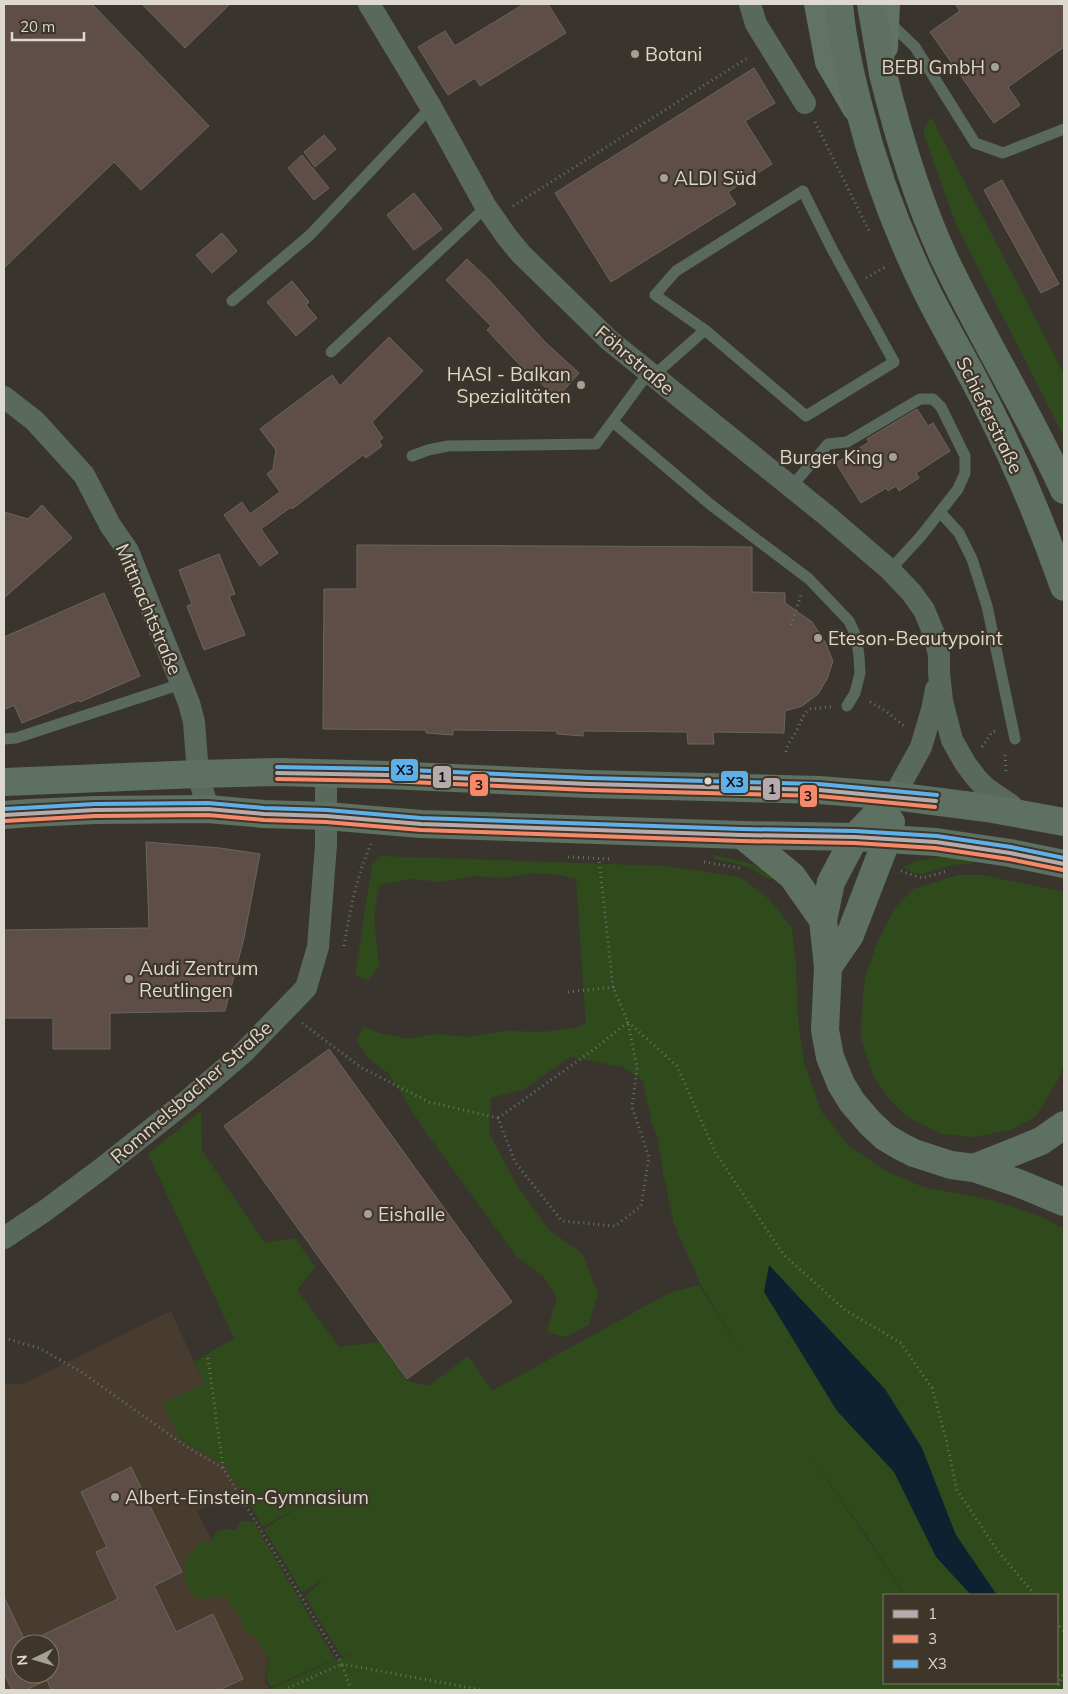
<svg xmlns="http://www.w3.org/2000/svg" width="1068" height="1694" viewBox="0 0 1068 1694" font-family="Mulish,sans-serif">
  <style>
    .education { fill: #473c2e; fill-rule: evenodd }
    .green { fill: #2f4b1b; fill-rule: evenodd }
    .water { fill: #0d2230 }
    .building { fill: #5f4e48; stroke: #6a6561; fill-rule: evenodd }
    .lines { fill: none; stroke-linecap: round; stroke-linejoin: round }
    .path { stroke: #6a726a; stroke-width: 3; stroke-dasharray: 1 4; stroke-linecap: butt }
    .service { stroke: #5a695e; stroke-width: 11 }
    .minor { stroke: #5a695e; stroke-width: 22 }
    .secondary { stroke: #607365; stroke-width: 28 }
    .primary { stroke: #5e7062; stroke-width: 28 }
    .secondary-bridge { stroke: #607365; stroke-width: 28 }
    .primary-bridge { stroke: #5e7062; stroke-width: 28 }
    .bus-1-casing { stroke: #3e3629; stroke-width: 8 }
    .bus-2-casing { stroke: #3e3629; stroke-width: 8 }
    .bus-3-casing { stroke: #3e3629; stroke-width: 8 }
    .bus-1 { stroke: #b5aaac; stroke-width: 4 }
    .bus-2 { stroke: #f6896a; stroke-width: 4 }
    .bus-3 { stroke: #5eb0eb; stroke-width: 4 }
    .poi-dot { fill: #a49f97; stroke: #3e3629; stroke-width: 2 }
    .bus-dot { fill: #ddd8d0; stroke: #3e3629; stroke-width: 2 }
    .labels { text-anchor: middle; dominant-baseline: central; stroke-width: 4.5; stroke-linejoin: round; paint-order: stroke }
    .poi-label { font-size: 19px; fill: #ddd8d0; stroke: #3e3629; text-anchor: start }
    .street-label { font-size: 19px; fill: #ddd8d0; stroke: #3e3629 }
    .line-badge { stroke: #3e3629; stroke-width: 2 }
    .pale-badge-label { font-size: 14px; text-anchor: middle; font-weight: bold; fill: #111 }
  </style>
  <rect width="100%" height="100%" fill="#39352e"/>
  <!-- education -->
  <path class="education" d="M 171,1311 L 194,1362 L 255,1483 L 197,1511 L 268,1658 L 265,1683 L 269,1688 L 262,1690 L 4,1690 L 4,1384 L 23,1384 ZM 20,1644 L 50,1644 L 50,1674 L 20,1674 Z"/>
  <!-- green -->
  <g class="green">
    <polygon points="931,117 1064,374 1064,437 956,224 923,132"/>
    <path d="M 713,855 C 736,860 755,862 775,876 L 771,879 C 763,878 757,871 750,868 C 738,863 725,862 714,859 Z"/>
    <path d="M 381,856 L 666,866 L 740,877 L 769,899 L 792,928 L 796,967 L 798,1019 L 804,1063 L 821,1111 L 848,1145 L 884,1170 L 923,1187 L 991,1200 L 1040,1216 L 1064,1229 L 1064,1690 L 268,1690 L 335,1660 L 354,1653 L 341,1656 L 305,1596 L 325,1579 L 302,1592 L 264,1529 L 314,1498 L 263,1527 L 226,1467 L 179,1438 L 163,1403 L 205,1383 L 194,1362 L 234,1338 L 148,1154 L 201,1111 L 202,1151 L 265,1243 L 295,1238 L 315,1267 L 297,1290 L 339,1347 L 379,1342 L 407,1381 L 429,1386 L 468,1356 L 492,1391 L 669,1293 L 699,1285 L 748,1364 L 701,1285 L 674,1224 L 663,1172 L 658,1139 L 652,1123 L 643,1081 L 623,1067 L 570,1057 L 524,1089 L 491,1098 L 489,1132 L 515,1183 L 550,1231 L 582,1253 L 598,1293 L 589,1325 L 565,1337 L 547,1332 L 557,1297 L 543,1276 L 517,1257 L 425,1131 L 389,1074 L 369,1059 L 357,1041 L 363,1027 L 380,1033 L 408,1039 L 435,1034 L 467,1037 L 504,1031 L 543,1032 L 572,1028 L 586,1024 L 576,879 L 559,875 L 534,873 L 504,878 L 473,876 L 441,882 L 412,879 L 379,885 L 374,917 L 379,967 L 368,980 L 355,976 L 372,865 ZM 797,1438 L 863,1530 L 905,1595 L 1057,1595 L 1057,1683 L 884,1683 L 884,1595 L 904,1595 L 862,1531 Z"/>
    <polygon points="942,857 976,860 974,863 953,865 922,874 911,872 903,867 916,861"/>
    <polygon points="958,875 982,875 1064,892 1064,1063 1057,1082 1035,1117 1010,1130 973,1137 942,1134 906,1116 889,1099 873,1075 861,1039 862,1007 865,978 877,943 895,908 913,889"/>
    <path d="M 241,1521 L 248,1521 L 254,1523 L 335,1659 L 271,1687 C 263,1678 268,1669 269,1658 L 254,1637 L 243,1630 L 242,1620 L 225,1596 L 201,1599 L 192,1595 C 180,1569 182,1560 202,1541 L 210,1543 L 216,1532 L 225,1529 L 236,1530 Z"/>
  </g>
  <!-- water -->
  <polygon class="water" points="769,1265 885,1389 922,1448 956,1535 997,1595 971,1595 936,1557 894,1472 837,1411 764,1292"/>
  <!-- building -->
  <g class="building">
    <polygon points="4,4 92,4 209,126 141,190 114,162 4,268"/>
    <polygon points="142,4 230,4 185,48"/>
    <polygon points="524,4 548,4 566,33 480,86 475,78 448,95 418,47 445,31 455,46"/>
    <polygon points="955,4 1064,4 1064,47 1008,87 1020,105 994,123 930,32 960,11"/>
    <polygon points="754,68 775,103 745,121 772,164 728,192 736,204 611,282 555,193"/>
    <polygon points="324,135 336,149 315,167 304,152"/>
    <polygon points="302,155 329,188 314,200 288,168"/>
    <polygon points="1002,180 1059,284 1041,293 984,190"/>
    <polygon points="414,193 442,229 414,250 387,215"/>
    <polygon points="222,233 237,251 212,273 196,255"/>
    <polygon points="467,259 491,282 545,342 579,373 557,398 515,360 487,330 491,326 446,280"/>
    <polygon points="292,281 309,302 306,305 317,318 296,336 267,302"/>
    <polygon points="389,337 423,371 372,422 383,438 379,441 382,446 366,458 363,455 292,509 291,507 261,529 278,553 260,566 224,515 242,502 250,514 280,492 267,474 273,469 276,450 260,429 332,375 340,386"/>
    <polygon points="917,409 928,426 933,423 950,451 916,473 919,478 899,491 896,486 888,491 886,488 861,503 836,463 869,442 867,439"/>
    <polygon points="42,505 72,538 4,598 4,512 28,519"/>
    <polygon points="357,545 752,547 752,592 785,593 785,603 812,622 825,642 833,661 827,679 818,694 802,706 785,711 784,733 713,732 714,744 688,744 687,732 583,731 583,736 557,734 557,731 453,730 453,735 426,733 426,730 323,729 324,589 357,589"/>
    <polygon points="219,554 235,594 229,596 245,635 204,650 187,606 192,604 179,570"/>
    <polygon points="104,593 140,676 80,702 79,700 22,723 14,705 4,710 4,637"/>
    <polygon points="146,842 220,848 260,854 244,938 225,1011 110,1013 110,1049 53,1049 53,1018 4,1018 4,930 149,928"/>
    <polygon points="329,1049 512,1302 407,1379 224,1126"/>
    <path d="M 131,1467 L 182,1572 L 154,1586 L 176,1632 L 213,1614 L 243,1679 L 219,1690 L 51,1690 L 47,1680 L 26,1690 L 12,1690 L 4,1673 L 4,1597 L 26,1643 L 118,1599 L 96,1552 L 107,1547 L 81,1492 ZM 20,1644 L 50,1644 L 50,1674 L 20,1674 Z"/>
  </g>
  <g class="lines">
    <!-- path -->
    <g class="path">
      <polyline points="815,122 870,233"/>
      <polyline points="513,206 749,57"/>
      <polyline points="866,278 887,266"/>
      <polyline points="791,625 801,595"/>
      <polyline points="870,702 887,712 904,726"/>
      <polyline points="982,747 992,732 996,731"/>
      <path d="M 786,752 C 788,741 793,739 797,730 C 801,722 802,716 809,709 L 831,707"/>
      <polyline points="1005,755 1006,773"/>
      <polyline points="568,857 611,859"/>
      <polyline points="704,862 740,868"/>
      <polyline points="901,871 922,878 948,871"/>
      <path d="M 344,946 C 350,911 356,877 371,844"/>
      <polyline points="568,992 613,987 599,859"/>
      <polyline points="628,1022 677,1066 715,1152 783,1254 845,1310 901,1343 932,1388 946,1439 957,1490 997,1550 1035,1595"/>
      <polyline points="302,1023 362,1068 429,1102 498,1118 515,1162 562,1221 615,1226 641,1206 649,1157 632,1107 637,1068 628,1023"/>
      <polyline points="498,1118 593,1050 628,1022 613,987"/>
      <polyline points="4,1338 39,1348 83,1373 184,1445 223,1468 342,1664 482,1690"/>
      <polyline points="208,1358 223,1468"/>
      <polyline points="1057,1622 1064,1632"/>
      <polyline points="284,1690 342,1664 351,1690"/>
      <polyline points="1057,1690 1064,1671"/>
    </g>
    <!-- service -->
    <g class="service">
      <polyline points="888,21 915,47 975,143 1003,153 1064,129"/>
      <polygon points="803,191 832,249 894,362 806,416 705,330 655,295 676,271"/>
      <polyline points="232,301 310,235 431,107"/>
      <polyline points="331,352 486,207"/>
      <polyline points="653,376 705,330"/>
      <polyline points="613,422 711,505 809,579 849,621 856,636 859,656 860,673 855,693 847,706"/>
      <polyline points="412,456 428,450 448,446 596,444 649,372"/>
      <polyline points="791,487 828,444 847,442 920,399 933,399 941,407 965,456 965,473 958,489 921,536 890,570"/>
      <polyline points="940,512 959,533 972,559 987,606 1015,739"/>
      <polyline points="4,739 16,738 181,684"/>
    </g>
    <!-- minor -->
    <g class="minor">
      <polyline points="369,4 431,107 486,207 507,237 521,254 609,340 826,515 890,570 911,592 924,610 934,634 939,655 939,673 942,701 952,740 965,763 977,779 986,788 1011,805 1017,813"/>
      <polyline points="750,4 756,24 805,103"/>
      <polyline points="4,397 35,421 84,475 110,525 128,551 189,703 194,722 198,774 208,809"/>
      <polyline points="894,796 921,747 932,710 936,689"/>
      <polyline points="4,1238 46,1210 101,1169 188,1100 243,1053 306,988 318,947 326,845 326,774"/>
    </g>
    <!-- secondary -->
    <polyline class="secondary" points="818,4 829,62 856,108"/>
    <!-- primary -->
    <g class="primary">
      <path d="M 839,4 C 842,39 850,74 859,108 C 875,172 898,233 927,292 C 947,332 970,370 989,409 C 1018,467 1043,527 1064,587"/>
      <path d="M 883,74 C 899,139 918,203 947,264 C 984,341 1029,413 1064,490"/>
      <polyline points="4,782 198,774 279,772 387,775 589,784 819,790 894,796 987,808 1064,822"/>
      <polyline points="894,796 855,837 831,882 823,920 828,967 825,1030 830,1057 841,1084 852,1102 870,1123 885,1137 900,1146 914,1153 951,1165 974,1168 1018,1183 1064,1202"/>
      <polyline points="4,815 30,813 95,810 208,809 264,814 326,816 421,824 742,835 855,837 936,842 1010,853 1064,864"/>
      <polyline points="742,835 792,876 823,920"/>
      <polyline points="828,967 850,935 887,839 891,822"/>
      <polyline points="974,1168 1041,1141 1064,1125"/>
    </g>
    <!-- secondary-bridge -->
    <polyline class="secondary-bridge" points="884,47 886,4"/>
    <!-- primary-bridge -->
    <polyline class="primary-bridge" points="871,4 883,74"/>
    <defs>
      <g id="bus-1">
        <polyline points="277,773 387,775 589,784 819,790 936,801"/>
        <polyline points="4,815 95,810 208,809 264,814 326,816 421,824 742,835 855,837 936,842 1010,853 1064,864"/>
      </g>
      <g id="bus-2">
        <polyline points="277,779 387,781 589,790 819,796 935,807"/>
        <polyline points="4,821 95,816 208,815 264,820 326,822 421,830 742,841 855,843 935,848 1009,859 1063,870"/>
      </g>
      <g id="bus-3">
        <polyline points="277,767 387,769 589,778 819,784 937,795"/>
        <polyline points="4,809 95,804 208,803 264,808 327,810 421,818 742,829 855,831 937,836 1011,847 1064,858"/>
      </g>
    </defs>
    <!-- bus-1 casing -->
    <use href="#bus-1" class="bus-1-casing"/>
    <!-- bus-2 casing -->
    <use href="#bus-2" class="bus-2-casing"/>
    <!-- bus-3 casing -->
    <use href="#bus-3" class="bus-3-casing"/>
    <!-- bus-1 -->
    <use href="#bus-1" class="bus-1"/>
    <!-- bus-2 -->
    <use href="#bus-2" class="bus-2"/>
    <!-- bus-3 -->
    <use href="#bus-3" class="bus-3"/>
  </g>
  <!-- markers -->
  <g class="poi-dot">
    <circle cx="635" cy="54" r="5"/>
    <circle cx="995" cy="67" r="5"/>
    <circle cx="664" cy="178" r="5"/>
    <circle cx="581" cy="385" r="5"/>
    <circle cx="893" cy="457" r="5"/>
    <circle cx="818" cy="638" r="5"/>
    <circle cx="129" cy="979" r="5"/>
    <circle cx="368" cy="1214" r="5"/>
    <circle cx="115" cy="1497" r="5"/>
  </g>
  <circle class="bus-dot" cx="708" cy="781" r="4.5"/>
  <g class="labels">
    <!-- poi labels -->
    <g class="poi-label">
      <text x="645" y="54">Botani</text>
      <text x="985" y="67" text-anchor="end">BEBI GmbH</text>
      <text x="674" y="178">ALDI Süd</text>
      <text x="571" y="374" text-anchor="end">HASI - Balkan<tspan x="571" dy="22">Spezialitäten</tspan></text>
      <text x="883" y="457" text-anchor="end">Burger King</text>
      <text x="828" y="638">Eteson-Beautypoint</text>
      <text x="139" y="968">Audi Zentrum<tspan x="139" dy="22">Reutlingen</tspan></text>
      <text x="378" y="1214">Eishalle</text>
      <text x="125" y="1497">Albert-Einstein-Gymnasium</text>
    </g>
    <!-- street labels -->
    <g class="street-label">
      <text transform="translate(635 360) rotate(40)">Föhrstraße</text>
      <text transform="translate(990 415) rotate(64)">Schieferstraße</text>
      <text transform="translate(149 609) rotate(67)">Mittnachtstraße</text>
      <text transform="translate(191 1092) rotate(-41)">Rommelsbacher Straße</text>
    </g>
  </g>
  <g class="line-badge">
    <rect x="390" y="758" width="29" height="24" rx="5" fill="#5eb0eb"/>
    <rect x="432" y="765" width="20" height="24" rx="5" fill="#b5aaac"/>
    <rect x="720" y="770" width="29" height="24" rx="5" fill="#5eb0eb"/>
    <rect x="469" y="773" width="20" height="24" rx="5" fill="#f6896a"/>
    <rect x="762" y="777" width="19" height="24" rx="5" fill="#b5aaac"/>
    <rect x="799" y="784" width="19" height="24" rx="5" fill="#f6896a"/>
  </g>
  <g class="pale-badge-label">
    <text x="405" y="775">X3</text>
    <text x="442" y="782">1</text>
    <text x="735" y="787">X3</text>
    <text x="479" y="790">3</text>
    <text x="772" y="794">1</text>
    <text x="808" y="801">3</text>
  </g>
  <!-- border -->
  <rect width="1068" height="1694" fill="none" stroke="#ddd8d0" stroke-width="10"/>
  <!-- legend -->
  <rect x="883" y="1594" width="175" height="90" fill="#3e3629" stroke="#7e776c"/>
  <rect x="893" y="1610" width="25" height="8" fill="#b5aaac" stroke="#7e776c"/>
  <text x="928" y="1619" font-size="15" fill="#ddd8d0">1</text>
  <rect x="893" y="1635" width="25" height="8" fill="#f6896a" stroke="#7e776c"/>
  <text x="928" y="1644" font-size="15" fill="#ddd8d0">3</text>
  <rect x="893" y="1660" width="25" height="8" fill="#5eb0eb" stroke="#7e776c"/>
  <text x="928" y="1669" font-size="15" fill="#ddd8d0">X3</text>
  <!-- north arrow -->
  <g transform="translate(35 1659) rotate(265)"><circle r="24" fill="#3e3629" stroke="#7e776c"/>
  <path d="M0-4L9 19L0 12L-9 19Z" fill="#a49f97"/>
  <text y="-8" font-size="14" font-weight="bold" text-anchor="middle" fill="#ddd8d0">N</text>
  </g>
  <!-- scale -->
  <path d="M12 32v8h72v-8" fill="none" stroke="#ddd8d0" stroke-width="2.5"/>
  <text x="20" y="32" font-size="15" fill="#ddd8d0" stroke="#3e3629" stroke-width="4" paint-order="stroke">20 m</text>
</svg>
